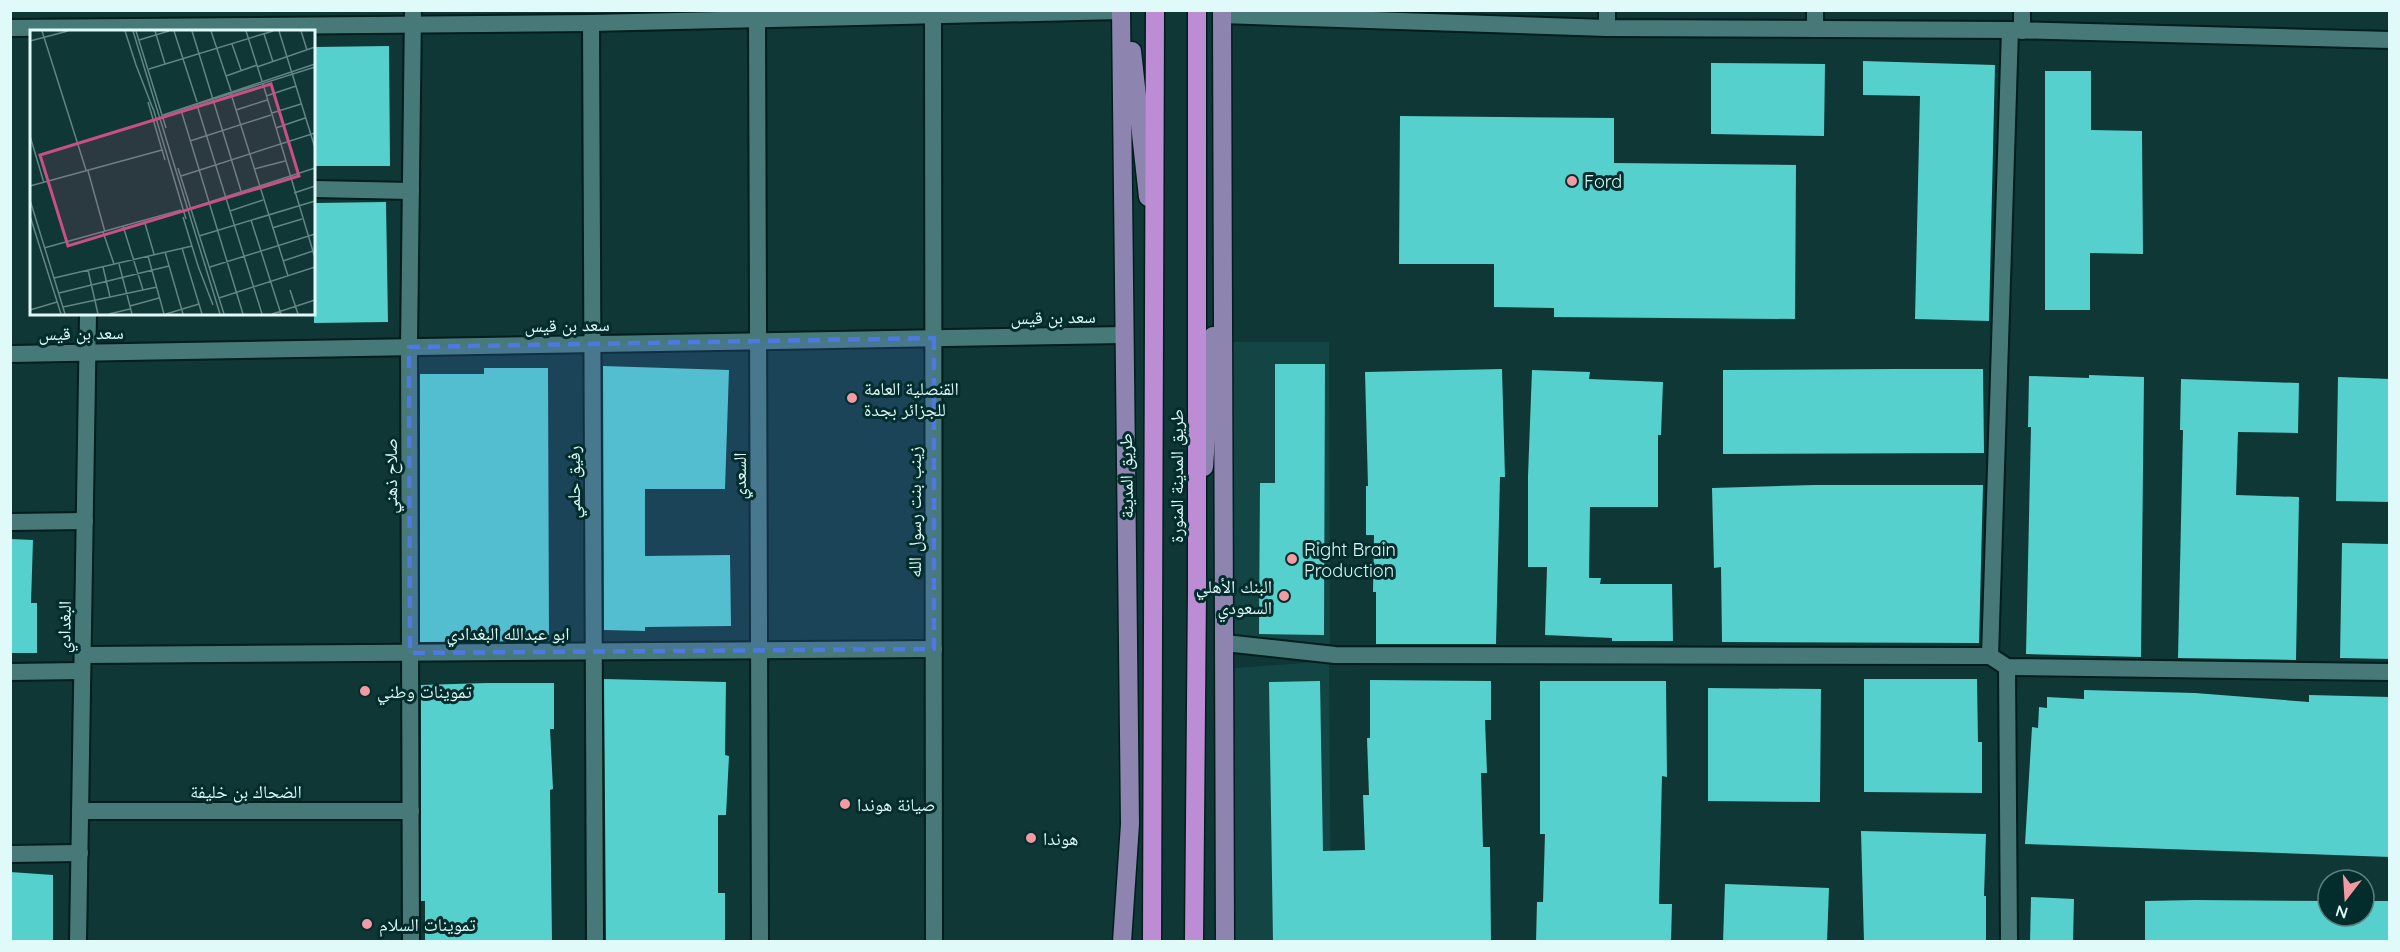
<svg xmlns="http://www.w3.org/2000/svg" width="2400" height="952" viewBox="0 0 2400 952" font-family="Quicksand,'Noto Naskh Arabic',sans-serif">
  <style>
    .built { fill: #124544 }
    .building { fill: #56d0cd }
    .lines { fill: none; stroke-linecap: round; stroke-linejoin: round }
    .minor-casing { stroke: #021d1c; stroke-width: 20 }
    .primary-casing { stroke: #021d1c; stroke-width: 21 }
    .motorway-casing { stroke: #021d1c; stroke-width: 21 }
    .minor { stroke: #467978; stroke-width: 16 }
    .primary { stroke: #8d85b0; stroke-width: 18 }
    .motorway { stroke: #bc8dd5; stroke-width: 18 }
    .marked { fill: #4e79e0; fill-opacity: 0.2; stroke: #4e79e0; stroke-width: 4.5; stroke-dasharray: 12 8; stroke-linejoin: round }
    .poi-dot { fill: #f49aa3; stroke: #032d2c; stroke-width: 2 }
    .labels { text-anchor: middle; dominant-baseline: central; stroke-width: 6; stroke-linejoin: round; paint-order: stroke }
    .poi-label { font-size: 18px; fill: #dffaf8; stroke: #032d2c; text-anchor: start }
    .street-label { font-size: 18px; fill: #dffaf8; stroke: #032d2c }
    .inset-road { fill: none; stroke: #628584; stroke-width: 1.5 }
    .view { fill: #c95082; fill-opacity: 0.15; stroke: #c95082; stroke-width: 3 }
    .inset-edge { fill: none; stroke: #dffaf8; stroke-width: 3 }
  </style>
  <rect width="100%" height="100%" fill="#0f3736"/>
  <!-- built -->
  <g class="built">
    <polygon points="1229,342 1329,342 1330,646 1229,646"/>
    <polygon points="1329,661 1331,941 1234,942 1235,668"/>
  </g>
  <!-- building -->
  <g class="building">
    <polygon points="389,46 390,166 314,166 314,47"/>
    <polygon points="1863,61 1995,65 1989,321 1915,319 1920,96 1863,95"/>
    <polygon points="1711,63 1825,64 1824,136 1711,134"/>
    <polygon points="2045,71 2091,71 2091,130 2142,131 2143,254 2090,253 2090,310 2045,310"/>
    <polygon points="1400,116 1614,118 1614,163 1796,165 1795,319 1554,317 1554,308 1494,307 1494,264 1399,264"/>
    <polygon points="386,202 388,322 314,323 314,203"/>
    <polygon points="1275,364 1325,364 1324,635 1259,634 1260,483 1275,483"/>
    <polygon points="603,366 729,370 725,489 645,489 645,556 730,555 731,626 645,627 645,631 604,630"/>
    <polygon points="484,368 548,368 549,641 420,642 420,374 484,374"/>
    <polygon points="1502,369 1505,477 1500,477 1496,644 1376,644 1376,592 1373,592 1374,535 1366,535 1366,486 1368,486 1365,372"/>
    <polygon points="1897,369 1983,369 1984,453 1723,454 1723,370"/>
    <polygon points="1532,370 1590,372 1589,379 1663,382 1661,435 1658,435 1658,507 1590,507 1589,578 1601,578 1600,584 1672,584 1673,641 1612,641 1612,638 1545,635 1547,567 1528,567 1528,476"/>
    <polygon points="2089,375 2144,377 2141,657 2026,654 2031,427 2028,427 2029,376 2089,378"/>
    <polygon points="2338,377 2390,379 2390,502 2336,501"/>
    <polygon points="2181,379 2299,383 2298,433 2238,432 2236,495 2299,497 2296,660 2178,658 2183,430 2180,430"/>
    <polygon points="1814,485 1983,485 1979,643 1722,642 1721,567 1714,568 1712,488"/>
    <polygon points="10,539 33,540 31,603 37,603 37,653 10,653"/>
    <polygon points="2342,543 2390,544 2390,659 2340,658"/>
    <polygon points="604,679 726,682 725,755 729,756 726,815 718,815 718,893 725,893 725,942 606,942"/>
    <polygon points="1864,679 1977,679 1978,742 1982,742 1982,793 1864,792"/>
    <polygon points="1370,680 1491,681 1491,720 1485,720 1487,773 1481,773 1483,847 1490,847 1491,942 1273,942 1269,682 1320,681 1323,851 1365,850 1363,795 1369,795 1367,738 1370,738"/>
    <polygon points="1540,681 1666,681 1667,777 1662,776 1659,904 1672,904 1671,942 1536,942 1537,902 1543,902 1545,834 1540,834"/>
    <polygon points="487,683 554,683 554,729 550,729 553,789 550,790 552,942 425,942 425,901 421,901 421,685"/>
    <polygon points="1708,688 1821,689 1820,802 1708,801"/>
    <polygon points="2084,690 2195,693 2309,702 2309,695 2390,697 2390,857 2025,844 2032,727 2038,728 2039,707 2047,708 2047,697 2084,699"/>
    <polygon points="1861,831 1986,834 1984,896 1986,896 1986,942 1864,942"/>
    <polygon points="10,872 53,875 53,942 10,942"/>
    <polygon points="1725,884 1829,888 1827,942 1723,942"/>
    <polygon points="2031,897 2074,899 2073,942 2030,942"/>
    <polygon points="2195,900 2328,901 2328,916 2369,916 2369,901 2390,901 2390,942 2145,942 2145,901"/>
  </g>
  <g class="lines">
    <defs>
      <g id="minor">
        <polyline points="757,10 760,942"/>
        <polyline points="933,10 934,942"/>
        <polyline points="1607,10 1607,28"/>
        <polyline points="2022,10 2022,31"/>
        <polyline points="1222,15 1607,28 2010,30 2390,40"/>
        <polyline points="591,23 595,942"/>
        <polyline points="10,28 591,23 1121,11"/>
        <polyline points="1815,29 1815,10"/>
        <polyline points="314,189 411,191"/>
        <polyline points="10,354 1125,335"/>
        <polyline points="10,522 85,521"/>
        <polyline points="1225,643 1335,655 1990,656 2007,667 2390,672"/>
        <polyline points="83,655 934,649"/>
        <polyline points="1990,656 2010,30"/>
        <polyline points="2007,667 2009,942"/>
        <polyline points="10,672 82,671"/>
        <polyline points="80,811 411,811"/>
        <polyline points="10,854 80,853"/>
        <polyline points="78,942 88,314"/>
        <polyline points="411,942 409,347 413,10"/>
      </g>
      <g id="primary">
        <polyline points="1121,10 1130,824 1122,942"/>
        <polyline points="1222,10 1225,942"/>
        <polyline points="1132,51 1148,197"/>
        <polyline points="1204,467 1213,336"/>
      </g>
      <g id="motorway">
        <polyline points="1152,942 1155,10"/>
        <polyline points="1194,942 1197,589 1197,10"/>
      </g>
    </defs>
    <!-- minor casing -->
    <use href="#minor" class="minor-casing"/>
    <!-- primary casing -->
    <use href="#primary" class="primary-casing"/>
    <!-- motorway casing -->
    <use href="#motorway" class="motorway-casing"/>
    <!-- minor -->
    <use href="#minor" class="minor"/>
    <!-- primary -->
    <use href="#primary" class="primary"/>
    <!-- motorway -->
    <use href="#motorway" class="motorway"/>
  </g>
  <!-- marked area -->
  <path class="marked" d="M 934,338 L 934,649 L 410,653 L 409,347 Z"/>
  <!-- markers -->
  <g class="poi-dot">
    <circle cx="1572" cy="181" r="6"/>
    <circle cx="852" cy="398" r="6"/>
    <circle cx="1292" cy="559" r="6"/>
    <circle cx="1284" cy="596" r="6"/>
    <circle cx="365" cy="691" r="6"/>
    <circle cx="845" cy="804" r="6"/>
    <circle cx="1031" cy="838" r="6"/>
    <circle cx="367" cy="924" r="6"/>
  </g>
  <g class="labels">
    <!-- poi labels -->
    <g class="poi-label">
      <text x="1584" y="181">Ford</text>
      <text x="864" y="388">القنصلية العامة<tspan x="864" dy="21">للجزائر بجدة</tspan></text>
      <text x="1304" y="549">Right Brain<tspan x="1304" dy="21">Production</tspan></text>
      <text x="1272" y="586" text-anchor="end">البنك الأهلي<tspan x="1272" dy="21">السعودي</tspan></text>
      <text x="377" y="691">تموينات وطني</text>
      <text x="857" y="804">صيانة هوندا</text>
      <text x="1043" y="838">هوندا</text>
      <text x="379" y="924">تموينات السلام</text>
    </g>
    <!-- street labels -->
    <g class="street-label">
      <text transform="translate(1053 317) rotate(-1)">سعد بن قيس</text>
      <text transform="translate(567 325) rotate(-1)">سعد بن قيس</text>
      <text transform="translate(81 333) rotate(-1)">سعد بن قيس</text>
      <text transform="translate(390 476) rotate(-90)">صلاح ذهني</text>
      <text transform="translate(739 476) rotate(-90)">السعدي</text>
      <text transform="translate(1126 476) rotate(-91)">طريق المدينة</text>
      <text transform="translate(1176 476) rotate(-90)">طريق المدينة المنورة</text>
      <text transform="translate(573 482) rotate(-90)">رفيق حلمي</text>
      <text transform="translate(914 512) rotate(-90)">زينب بنت رسول الله</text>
      <text transform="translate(64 627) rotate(-89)">البغدادي</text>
      <text x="508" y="633">ابو عبدالله البغدادي</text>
      <text x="246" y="791">الضحاك بن خليفة</text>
    </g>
  </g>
  <!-- overview -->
  <g transform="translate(30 30)">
    <rect width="285" height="285" fill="#0f3736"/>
    <path class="inset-road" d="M 12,1 L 56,140M 95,1 L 106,35M 103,1 L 190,284M 106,1 L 136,98M 125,1 L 135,34M 144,1 L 167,72M 162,1 L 211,161M 181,1 L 201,61M 216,1 L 232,51M 249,1 L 285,118M 271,1 L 277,20M 234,4 L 243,32M 109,10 L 139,1M 0,11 L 38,1M 202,14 L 211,40M 106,35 L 123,79M 227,37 L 285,17M 119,39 L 243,1M 196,46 L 227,35M 233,54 L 285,228M 201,64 L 258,246M 236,66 L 266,56M 118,72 L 135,130M 167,75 L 232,284M 123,78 L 156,189M 151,80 L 213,284M 206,80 L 237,70M 242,83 L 271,74M 133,85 L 285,34M 133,85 L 285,37M 246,98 L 275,88M 0,106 L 14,153M 160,111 L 241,85M 148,138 L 194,284M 224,139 L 255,131M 58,141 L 75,202M 151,146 L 285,103M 0,156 L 132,120M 264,163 L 285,156M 0,170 L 35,284M 161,178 L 285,138M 200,181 L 233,170M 0,186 L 31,284M 153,187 L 169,239M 114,190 L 124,224M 221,190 L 251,284M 93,196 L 113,260M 242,198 L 272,189M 73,202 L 84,234M 169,206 L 285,171M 14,218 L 151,180M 152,218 L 172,284M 135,222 L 153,284M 118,226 L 134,284M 253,231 L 283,221M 89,234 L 102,284M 168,236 L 183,275M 73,237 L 80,267M 180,237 L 285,204M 58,240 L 68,284M 24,248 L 162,216M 260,260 L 268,284M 29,263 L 139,236M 189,268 L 285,237M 100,276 L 129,268M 33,277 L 127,257M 0,280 L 27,272M 79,284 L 100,279M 136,284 L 169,274M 242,284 L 285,270"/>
    <path class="view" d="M 241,54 L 269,146 L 38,216 L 10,125 Z"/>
    <rect width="285" height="285" class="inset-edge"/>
  </g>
  <!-- border -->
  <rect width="2400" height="952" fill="none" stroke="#dffaf8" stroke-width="24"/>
  <!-- north arrow -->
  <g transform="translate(2346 898) rotate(197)"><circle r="28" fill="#032d2c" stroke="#5b7f7e" stroke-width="1.5"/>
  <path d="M0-4.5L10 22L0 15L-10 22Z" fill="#f49aa3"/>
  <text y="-9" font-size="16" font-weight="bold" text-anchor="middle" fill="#dffaf8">N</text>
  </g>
</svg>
